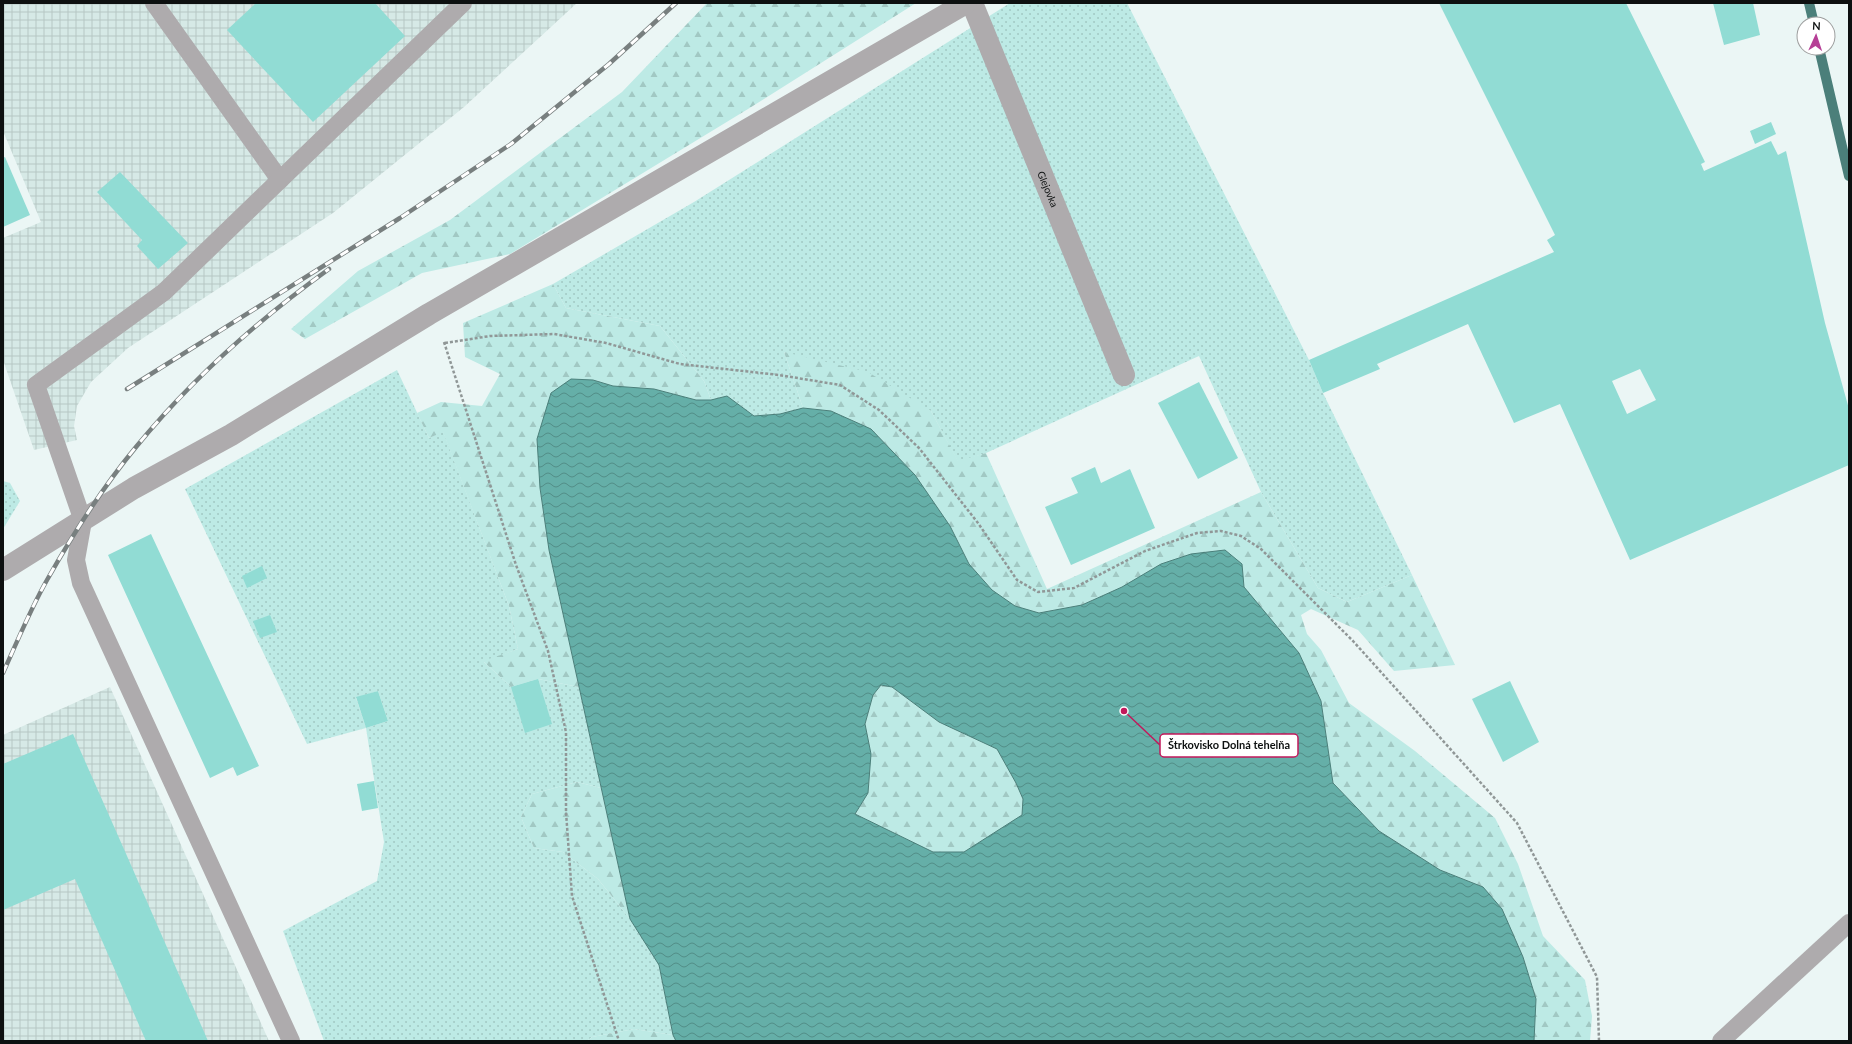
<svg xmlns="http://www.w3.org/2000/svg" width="1852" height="1044" viewBox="0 0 1852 1044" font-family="Lato,sans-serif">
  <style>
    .industrial { fill: url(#industrial-grid) }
    .green { fill: url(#green-dots); fill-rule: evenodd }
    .forest { fill: url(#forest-firs) }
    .water { fill: url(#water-waves); stroke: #4b7f7a; fill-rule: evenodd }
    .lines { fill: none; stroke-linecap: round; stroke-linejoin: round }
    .stream { stroke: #4b7f7a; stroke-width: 10 }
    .building { fill: #91dcd4; fill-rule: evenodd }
    .path { stroke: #909797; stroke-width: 2.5; stroke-dasharray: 3 2; stroke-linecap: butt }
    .service { stroke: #aeabad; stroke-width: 18 }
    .minor { stroke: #aeabad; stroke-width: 22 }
    .rail-casing { stroke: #787f7f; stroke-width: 4.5 }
    .rail { stroke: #fff; stroke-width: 3; stroke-dasharray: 9; stroke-linecap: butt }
    .labels { text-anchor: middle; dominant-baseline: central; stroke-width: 4; stroke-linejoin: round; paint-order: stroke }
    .street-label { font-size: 10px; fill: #0d1010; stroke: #fff }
    .leader { fill: none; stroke: #c2185b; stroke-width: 1.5 }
    .callout-dot { fill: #c2185b; stroke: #fff; stroke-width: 1.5 }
    .callout { fill: #fff; stroke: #c2185b; stroke-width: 1.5 }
    .callout-label { font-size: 11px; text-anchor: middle; font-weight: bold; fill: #0d1010 }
  </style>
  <defs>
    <pattern id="industrial-grid" width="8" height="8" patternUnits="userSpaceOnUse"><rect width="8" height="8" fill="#d6e9e6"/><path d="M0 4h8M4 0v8" fill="none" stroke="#b6c7c4"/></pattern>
    <pattern id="green-dots" width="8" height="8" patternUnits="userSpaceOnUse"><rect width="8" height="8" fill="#bdeae5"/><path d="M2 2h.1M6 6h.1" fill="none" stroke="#a1c8c3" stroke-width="1.8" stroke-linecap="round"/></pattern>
    <pattern id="forest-firs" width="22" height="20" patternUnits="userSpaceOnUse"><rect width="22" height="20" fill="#bdeae5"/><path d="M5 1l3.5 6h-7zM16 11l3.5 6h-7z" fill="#a1c8c3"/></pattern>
    <pattern id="water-waves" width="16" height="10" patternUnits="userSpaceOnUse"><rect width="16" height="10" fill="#65afa8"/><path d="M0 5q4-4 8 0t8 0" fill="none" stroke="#528d87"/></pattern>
  </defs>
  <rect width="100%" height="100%" fill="#ebf6f5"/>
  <!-- industrial -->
  <g class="industrial">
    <polygon points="3,3 577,3 464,107 333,213 128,348 91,382 77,406 74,426 77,440 34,450 3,360 3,238 41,222 3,131"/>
    <polygon points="110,687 269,1041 3,1041 3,735"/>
  </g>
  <!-- green -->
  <g class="green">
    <polygon points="1010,3 1127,3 1309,360 1323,393 1412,575 1347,602 1318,588 1261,492 1199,356 986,453 958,462 931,411 784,352 803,408 780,414 754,416 727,396 711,400 704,381 660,326 566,308 553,284 694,202"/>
    <path d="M 397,370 L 429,438 L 443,431 L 509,606 L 518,649 L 484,662 L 511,687 L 538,679 L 579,687 L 601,788 L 577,782 L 532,794 L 521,817 L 534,848 L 563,852 L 598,879 L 630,919 L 659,965 L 673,1035 L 634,1029 L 592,1037 L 587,1041 L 324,1041 L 283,931 L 377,881 L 384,842 L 366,728 L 307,744 L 185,489 ZM 378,691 L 388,721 L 366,728 L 356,698 Z"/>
    <polygon points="3,481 10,483 20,501 3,529"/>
  </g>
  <!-- forest -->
  <g class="forest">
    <polygon points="707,3 916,3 748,109 510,254 422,273 305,339 291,329 358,271 450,220 622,92"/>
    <polygon points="553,284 566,308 660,326 704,381 711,400 696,400 654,389 613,386 593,380 540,488 549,550 579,687 538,679 511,687 483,661 518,649 509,606 443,432 429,438 417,413 441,402 482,406 500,374 465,357 463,323"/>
    <polygon points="784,352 868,372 931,411 958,461 986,453 1047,589 1261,492 1318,588 1347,602 1412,575 1455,665 1394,671 1358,630 1311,609 1301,615 1307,634 1321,650 1349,703 1415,751 1495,818 1518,864 1543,936 1585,980 1592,1016 1590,1041 1534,1041 1536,999 1523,957 1502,909 1483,887 1440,870 1379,831 1333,783 1321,701 1299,653 1244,587 1241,564 1122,587 1082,605 1039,613 1015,606 992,590 969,564 950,526 915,475 871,429 831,411 803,408"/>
    <polygon points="881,685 892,687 939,722 997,749 1016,783 1023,799 1023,815 964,852 933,852 855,814 868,793 871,754 865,725 873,695"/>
    <polygon points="577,782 601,788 630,919 598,879 563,852 534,848 521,817 532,794"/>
    <polygon points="634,1029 673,1035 676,1041 587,1041 592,1037"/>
  </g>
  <!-- water -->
  <path class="water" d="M 571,379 L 593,380 L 613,386 L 654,389 L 696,400 L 711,400 L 727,396 L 754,416 L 780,414 L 803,408 L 831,411 L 871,429 L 915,475 L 950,526 L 969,564 L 992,590 L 1015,606 L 1039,613 L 1082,605 L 1122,587 L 1161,564 L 1191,554 L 1225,550 L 1242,564 L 1244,587 L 1299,653 L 1321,701 L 1333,783 L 1379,831 L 1440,870 L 1483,887 L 1502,909 L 1523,957 L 1536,999 L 1534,1041 L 676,1041 L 673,1035 L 659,965 L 630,919 L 549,550 L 540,488 L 537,439 L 551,393 ZM 881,685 L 892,687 L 939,722 L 997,749 L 1016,783 L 1023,799 L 1022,815 L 964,852 L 933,852 L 855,814 L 868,793 L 871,754 L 865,724 L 873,695 Z"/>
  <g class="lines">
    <!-- stream -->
    <g class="stream">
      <polyline points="1809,3 1814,24"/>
      <polyline points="1819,48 1849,176"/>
    </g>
  </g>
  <!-- building -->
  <g class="building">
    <polygon points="256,3 375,3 405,36 313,122 227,30"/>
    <path d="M 1439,3 L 1626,3 L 1705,162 L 1701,164 L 1704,171 L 1771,141 L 1778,155 L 1786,151 L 1825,323 L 1849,409 L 1849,465 L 1630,560 L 1560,404 L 1514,423 L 1468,324 L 1377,364 L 1380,369 L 1323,393 L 1309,360 L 1554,252 L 1547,240 L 1555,235 ZM 1640,369 L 1656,400 L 1627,414 L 1612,381 Z"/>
    <polygon points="1713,3 1753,3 1760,35 1724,45"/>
    <polygon points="1771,122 1776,134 1755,144 1750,131"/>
    <polygon points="5,157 30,215 3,227 3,158"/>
    <polygon points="120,172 188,243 158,269 137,246 142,240 97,192"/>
    <polygon points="1199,382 1238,458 1198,479 1158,403"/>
    <polygon points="1095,467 1101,483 1130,469 1155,528 1071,565 1045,507 1078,493 1071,478"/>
    <polygon points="151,534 259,766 237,776 233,767 210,778 108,555"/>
    <polygon points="262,566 267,578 247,588 242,576"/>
    <polygon points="270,615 277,632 260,638 253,621"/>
    <polygon points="538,679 552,724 525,733 511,687"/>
    <polygon points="1510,681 1539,742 1503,762 1472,699"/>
    <polygon points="378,691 388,721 366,728 356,697"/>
    <polygon points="73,734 127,856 208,1041 146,1041 75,879 3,910 3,764"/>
    <polygon points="374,781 378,808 362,811 357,784"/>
  </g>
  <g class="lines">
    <!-- path -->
    <g class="path">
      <polyline points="444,342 516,565 548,651 566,732 566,812 572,896 619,1041"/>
      <polyline points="445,343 490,336 554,334 606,343 680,364 779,375 840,385 879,410 919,448 978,523 1017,580 1038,592 1074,588 1145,551 1197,533 1221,531 1241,536 1261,549 1353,641 1517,823 1597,977 1599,1041"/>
    </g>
    <!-- service -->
    <g class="service">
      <polyline points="154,3 280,180"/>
      <polyline points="291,1041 81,583 76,560 83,521 36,385 164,292 463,3"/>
      <polyline points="1721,1041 1849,923"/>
    </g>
    <!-- minor -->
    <g class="minor">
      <path id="s1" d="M 972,3 L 1124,375"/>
      <polyline points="3,570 134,488 231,435 429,314 966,3"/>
    </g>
    <defs>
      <g id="rail">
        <polyline points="127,389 400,218 511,144 609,64 676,3"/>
        <path d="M 3,673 C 17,642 30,610 47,580 C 73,534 102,488 136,447 C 191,380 258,320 329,269"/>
      </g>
    </defs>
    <!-- rail casing -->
    <use href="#rail" class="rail-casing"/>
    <!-- rail -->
    <use href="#rail" class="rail"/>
  </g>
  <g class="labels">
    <!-- street labels -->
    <g class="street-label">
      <text stroke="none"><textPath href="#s1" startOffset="201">Glejovka</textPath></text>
    </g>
  </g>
  <!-- callouts -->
  <path class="leader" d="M1124 711L1160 745"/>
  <circle class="callout-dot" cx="1124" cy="711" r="4"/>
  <rect class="callout" x="1160" y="734" width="138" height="23" rx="4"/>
  <g class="callout-label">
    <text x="1229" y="749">Štrkovisko Dolná tehelňa</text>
  </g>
  <!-- border -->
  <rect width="1852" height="1044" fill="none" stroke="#0d1010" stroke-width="8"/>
  <!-- north arrow -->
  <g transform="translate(1816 36) rotate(3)"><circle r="19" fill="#ffffff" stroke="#9e9f9f"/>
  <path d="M0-3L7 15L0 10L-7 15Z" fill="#b63f96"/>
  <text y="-6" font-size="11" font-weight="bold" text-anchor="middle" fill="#0d1010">N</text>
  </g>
</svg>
